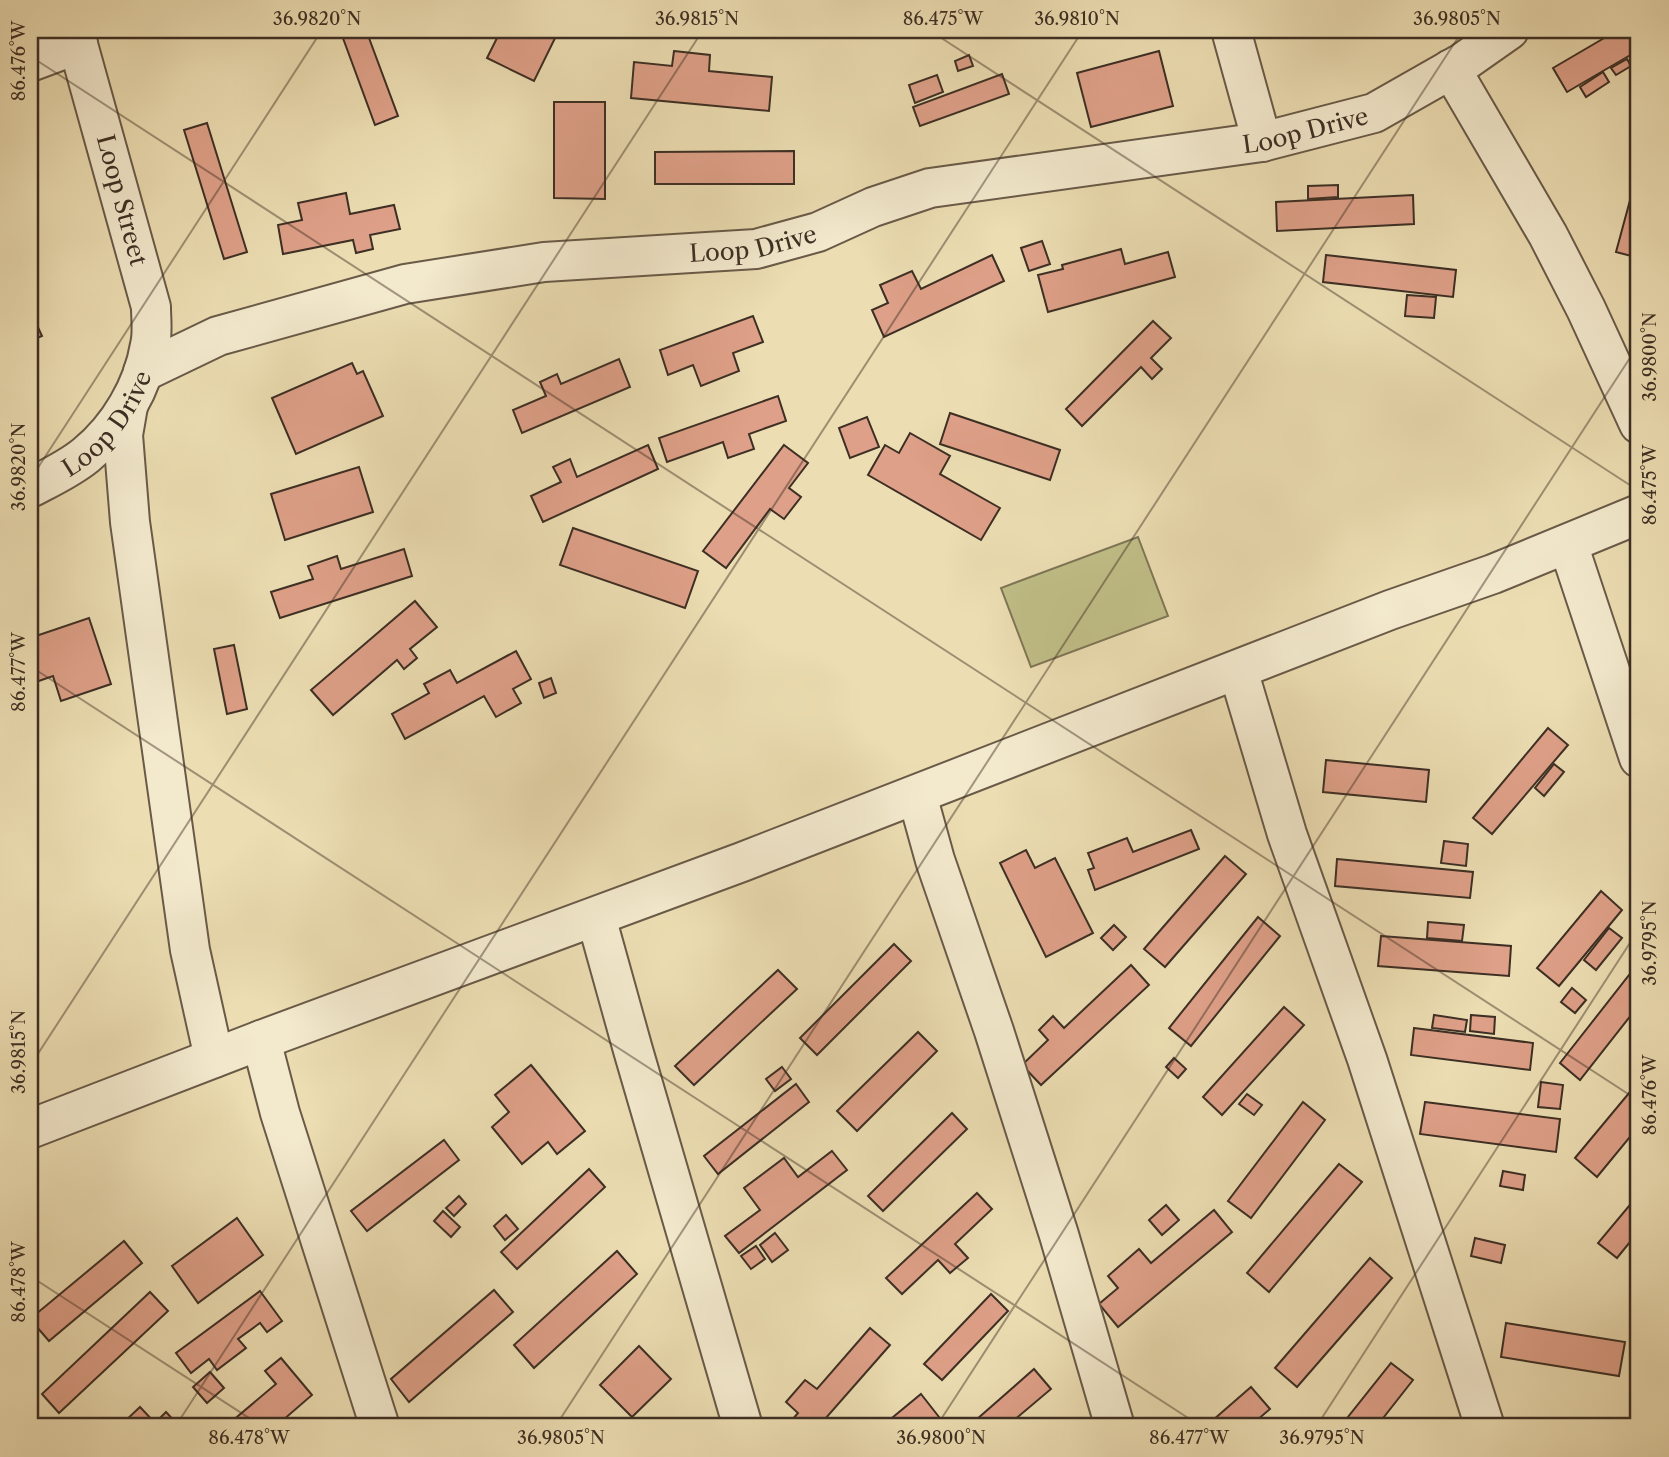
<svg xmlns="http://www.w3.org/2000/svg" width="1669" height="1457" viewBox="0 0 1669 1457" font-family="'Libre Caslon Text',serif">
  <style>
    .green { fill: #c0be87; stroke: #7e7656; stroke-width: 2 }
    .building { fill: #dea088; stroke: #3d2f24; stroke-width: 2 }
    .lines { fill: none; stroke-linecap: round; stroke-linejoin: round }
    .minor-casing { stroke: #695a48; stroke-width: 42 }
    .minor { stroke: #f3e9cd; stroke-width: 38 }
    .ticks { fill: none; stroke: #3d2f24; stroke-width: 2; stroke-opacity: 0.45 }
    .labels { text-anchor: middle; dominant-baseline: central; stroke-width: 6; stroke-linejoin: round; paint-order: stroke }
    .street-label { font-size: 24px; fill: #3d2f24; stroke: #f3e9cd }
    .neatline { fill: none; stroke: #3d2f24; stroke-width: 2.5 }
    .ticks-label { font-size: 18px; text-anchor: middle; fill: #3d2f24 }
  </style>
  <rect width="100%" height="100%" fill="#ecddb2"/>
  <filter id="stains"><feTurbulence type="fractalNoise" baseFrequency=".00286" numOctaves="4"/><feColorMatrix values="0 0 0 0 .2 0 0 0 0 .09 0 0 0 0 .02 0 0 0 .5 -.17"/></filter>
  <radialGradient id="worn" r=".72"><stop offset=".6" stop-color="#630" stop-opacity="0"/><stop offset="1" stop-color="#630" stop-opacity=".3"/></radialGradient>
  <!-- green -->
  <polygon class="green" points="1138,537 1168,616 1031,667 1001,588"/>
  <!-- building -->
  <g class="building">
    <polygon points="340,30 366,30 398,116 375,125"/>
    <polygon points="501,30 559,30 534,81 487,58"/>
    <polygon points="1618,30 1630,30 1639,44 1639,50 1567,92 1553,68"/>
    <polygon points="674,51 710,55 709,71 772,77 769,111 631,98 634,62 672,66"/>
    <polygon points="1159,51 1173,106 1091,127 1077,73"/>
    <polygon points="969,55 973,66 958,71 955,61"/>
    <polygon points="1627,59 1631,66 1616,75 1611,68"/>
    <polygon points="1603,72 1609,82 1586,97 1580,87"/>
    <polygon points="1002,74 1009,94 920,126 913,107"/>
    <polygon points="937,75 943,92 915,103 909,85"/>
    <polygon points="554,102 605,102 605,199 554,198"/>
    <polygon points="207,123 247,252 224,259 184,130"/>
    <polygon points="794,151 794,184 655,184 655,152"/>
    <polygon points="1639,167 1639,258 1616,252"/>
    <polygon points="1338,185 1338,197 1308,199 1308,186"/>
    <polygon points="346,193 350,214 394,205 400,229 370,235 373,249 356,253 353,240 283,254 278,225 302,220 298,203"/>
    <polygon points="1413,195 1414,224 1277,231 1276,202"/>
    <polygon points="1042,241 1050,264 1029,271 1021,248"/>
    <polygon points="1121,249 1125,264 1168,252 1175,277 1048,312 1038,275 1063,269 1062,265"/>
    <polygon points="992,255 1004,281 884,337 872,310 888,303 880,285 912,271 921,289"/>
    <polygon points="1326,255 1456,270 1453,297 1323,282"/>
    <polygon points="1407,295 1436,297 1434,318 1405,316"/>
    <polygon points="30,310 42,336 30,341"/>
    <polygon points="753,316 763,342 733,353 739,371 701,386 693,365 668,375 660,350"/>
    <polygon points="1153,321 1171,338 1151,358 1162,369 1152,379 1141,367 1082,426 1066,409"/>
    <polygon points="619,359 630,387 522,433 513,410 546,396 540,382 557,374 561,384"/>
    <polygon points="352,363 357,374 363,371 383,416 296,454 272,398"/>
    <polygon points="778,396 786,421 749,434 754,449 728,458 723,442 667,462 659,438"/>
    <polygon points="950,413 1060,450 1050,480 940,444"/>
    <polygon points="867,417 879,447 850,458 839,428"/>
    <polygon points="910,433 950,456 940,474 1000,508 981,540 868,475 885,445 899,453"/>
    <polygon points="648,445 658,469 543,522 531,496 561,482 553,467 570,459 577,477"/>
    <polygon points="784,445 808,463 789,488 801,497 784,519 770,509 726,568 703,551"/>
    <polygon points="359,467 373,512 285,540 271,494"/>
    <polygon points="573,528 698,571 685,608 560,565"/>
    <polygon points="404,549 412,576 280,618 271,592 313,579 308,566 337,556 341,569"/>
    <polygon points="415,601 437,627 410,649 417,658 404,669 397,660 333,715 311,690"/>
    <polygon points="89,618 111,684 61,701 53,676 30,684 30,638"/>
    <polygon points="234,645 247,709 227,714 214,649"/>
    <polygon points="516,651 531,679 513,689 521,703 496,717 484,696 405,739 392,714 429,693 424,684 450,670 457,683"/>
    <polygon points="551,678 556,693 544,698 539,683"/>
    <polygon points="1548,728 1568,745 1492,834 1473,818"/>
    <polygon points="1326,760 1429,770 1426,802 1323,792"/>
    <polygon points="1554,764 1564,772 1544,796 1535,788"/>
    <polygon points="1191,830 1199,849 1095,890 1088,870 1094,868 1088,853 1127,838 1133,852"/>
    <polygon points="1444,841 1468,844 1466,866 1441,863"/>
    <polygon points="1026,850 1035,868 1055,858 1093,933 1046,957 1000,863"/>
    <polygon points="1225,856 1246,874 1165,967 1144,949"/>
    <polygon points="1337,859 1473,872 1470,898 1335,886"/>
    <polygon points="1601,891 1622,910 1559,986 1537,968"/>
    <polygon points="1258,917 1280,936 1191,1046 1169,1028"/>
    <polygon points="1428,922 1464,925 1462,941 1427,938"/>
    <polygon points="1114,925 1126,937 1113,950 1101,938"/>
    <polygon points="1609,928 1622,938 1596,970 1584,960"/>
    <polygon points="1381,936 1511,946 1509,976 1378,966"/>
    <polygon points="894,944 911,961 817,1055 800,1038"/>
    <polygon points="1131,965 1149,985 1041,1085 1022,1065 1048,1040 1039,1030 1053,1016 1064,1028"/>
    <polygon points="778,970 797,989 694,1085 675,1066"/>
    <polygon points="1633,970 1639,975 1639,1005 1580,1080 1560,1063"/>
    <polygon points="1572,988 1586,1000 1575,1013 1561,1002"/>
    <polygon points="1284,1007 1304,1025 1222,1115 1203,1097"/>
    <polygon points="1434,1015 1467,1020 1465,1032 1432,1028"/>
    <polygon points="1471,1015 1495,1017 1494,1034 1470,1031"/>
    <polygon points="1414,1028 1533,1043 1530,1070 1411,1055"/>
    <polygon points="918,1032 937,1051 857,1131 837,1111"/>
    <polygon points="1174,1058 1186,1069 1178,1078 1166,1067"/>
    <polygon points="531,1065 585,1131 557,1154 548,1142 522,1164 492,1127 509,1112 495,1095"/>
    <polygon points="782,1067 791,1079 775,1091 766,1079"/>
    <polygon points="1639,1081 1639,1126 1597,1177 1575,1158"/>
    <polygon points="1541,1082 1563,1085 1560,1109 1538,1107"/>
    <polygon points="796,1084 809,1102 718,1174 704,1156"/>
    <polygon points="1247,1094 1262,1105 1254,1115 1239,1104"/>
    <polygon points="1303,1102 1325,1120 1251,1218 1228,1201"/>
    <polygon points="1425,1102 1560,1119 1556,1152 1420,1134"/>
    <polygon points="952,1113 967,1129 883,1211 868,1196"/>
    <polygon points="444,1140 459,1160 367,1231 351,1211"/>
    <polygon points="832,1151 847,1170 739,1253 725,1236 760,1210 744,1188 784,1158 798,1177"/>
    <polygon points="1339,1164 1362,1182 1269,1292 1247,1273"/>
    <polygon points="589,1169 605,1187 517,1269 501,1252"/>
    <polygon points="1503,1171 1525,1175 1523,1190 1500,1186"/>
    <polygon points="977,1193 992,1209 955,1244 968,1258 950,1273 938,1260 902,1294 886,1278"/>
    <polygon points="1639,1194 1639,1231 1617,1258 1598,1243"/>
    <polygon points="459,1196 466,1204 454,1216 446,1208"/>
    <polygon points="1166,1205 1179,1220 1162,1235 1149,1220"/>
    <polygon points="1214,1210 1232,1232 1118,1327 1099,1304 1118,1288 1108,1276 1139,1249 1151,1263"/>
    <polygon points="443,1211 460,1227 451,1237 434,1221"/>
    <polygon points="506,1215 518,1229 505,1240 494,1226"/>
    <polygon points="237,1218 263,1255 198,1303 172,1266"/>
    <polygon points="775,1233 788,1250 772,1262 760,1245"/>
    <polygon points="1475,1238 1505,1245 1501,1263 1471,1256"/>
    <polygon points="124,1241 142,1263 49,1341 30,1319"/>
    <polygon points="756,1246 765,1259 751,1269 741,1256"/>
    <polygon points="617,1251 637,1274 534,1368 514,1345"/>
    <polygon points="1370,1258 1392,1278 1297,1387 1275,1368"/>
    <polygon points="494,1290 513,1312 409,1402 391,1379"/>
    <polygon points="260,1291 282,1321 267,1332 260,1323 238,1339 246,1348 217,1370 209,1359 191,1373 176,1353"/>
    <polygon points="150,1292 168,1311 59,1413 42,1394"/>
    <polygon points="991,1294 1008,1311 942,1380 924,1364"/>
    <polygon points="1506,1323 1625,1342 1619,1376 1501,1357"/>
    <polygon points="870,1328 890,1345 818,1427 786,1427 798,1413 786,1402 805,1380 817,1389"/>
    <polygon points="639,1346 671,1379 632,1417 600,1385"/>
    <polygon points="281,1358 312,1395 283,1420 289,1427 225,1427 276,1384 265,1371"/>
    <polygon points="1391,1363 1413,1380 1376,1427 1340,1427"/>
    <polygon points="1034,1369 1051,1389 1006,1427 968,1427"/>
    <polygon points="210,1372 224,1388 207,1403 193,1387"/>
    <polygon points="1251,1387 1270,1409 1249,1427 1205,1427"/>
    <polygon points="921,1394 939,1417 926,1427 881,1427"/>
    <polygon points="140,1407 155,1423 166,1412 179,1426 128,1427 124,1422"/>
  </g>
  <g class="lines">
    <defs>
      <g id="minor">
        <polyline points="1231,30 1262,142"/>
        <polyline points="30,62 78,44"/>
        <polyline points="1451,69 1548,235 1586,309 1639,424"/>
        <path id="s1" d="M 143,372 L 218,336 L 405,284 L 544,262 L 756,249 L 818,232 L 873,207 L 930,188 L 1262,142 L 1374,113 L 1462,63 L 1509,30"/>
        <polyline points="128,406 123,435 130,522 190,950 214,1058"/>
        <path id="s2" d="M 30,488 C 49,478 69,469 86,455 C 119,428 143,387 150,345 C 153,333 151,319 151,307 L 74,30"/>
        <polyline points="1568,544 1639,758"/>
        <polyline points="1238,670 1287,834 1367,1059 1485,1427"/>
        <polyline points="917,795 935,860 994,1031 1059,1235 1115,1427"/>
        <polyline points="596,917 633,1050 743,1427"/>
        <polyline points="261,1040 280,1113 380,1427"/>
        <polyline points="30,1129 261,1040 742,862 1390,610 1493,574 1639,514"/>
      </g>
    </defs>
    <!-- minor casing -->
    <use href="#minor" class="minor-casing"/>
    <!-- minor -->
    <use href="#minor" class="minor"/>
  </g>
  <!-- ticks -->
  <path class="ticks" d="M 929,30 L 1639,491M 30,56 L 1639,1101M 30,480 L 322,30M 30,666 L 1202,1427M 30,1066 L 703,30M 30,1276 L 263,1427M 175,1427 L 1083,30M 555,1427 L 1463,30M 936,1427 L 1639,344M 1316,1427 L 1639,929"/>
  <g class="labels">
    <!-- street labels -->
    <g class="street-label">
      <text stroke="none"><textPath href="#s1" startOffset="1195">Loop Drive</textPath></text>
      <text transform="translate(122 200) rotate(75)">Loop Street</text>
      <text stroke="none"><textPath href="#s1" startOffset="628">Loop Drive</textPath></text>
      <text stroke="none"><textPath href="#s2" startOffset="103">Loop Drive</textPath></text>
    </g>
  </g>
  <!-- margin -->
  <rect width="1669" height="1457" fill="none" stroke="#ecddb2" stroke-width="77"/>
  <rect x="38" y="38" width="1592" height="1380" class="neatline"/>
  <g class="ticks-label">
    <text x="317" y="25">36.9820°N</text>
    <text x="697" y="25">36.9815°N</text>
    <text x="943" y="25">86.475°W</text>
    <text x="1077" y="25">36.9810°N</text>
    <text x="1457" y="25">36.9805°N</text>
    <text transform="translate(19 61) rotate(-90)" y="6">86.476°W</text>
    <text transform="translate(1650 357) rotate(-90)" y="6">36.9800°N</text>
    <text transform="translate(19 467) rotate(-90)" y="6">36.9820°N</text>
    <text transform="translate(1650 485) rotate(-90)" y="6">86.475°W</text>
    <text transform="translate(19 672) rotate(-90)" y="6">86.477°W</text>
    <text transform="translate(1650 943) rotate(-90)" y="6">36.9795°N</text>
    <text transform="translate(19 1052) rotate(-90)" y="6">36.9815°N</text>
    <text transform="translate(1650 1095) rotate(-90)" y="6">86.476°W</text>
    <text transform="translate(19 1282) rotate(-90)" y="6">86.478°W</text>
    <text x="249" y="1444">86.478°W</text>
    <text x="561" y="1444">36.9805°N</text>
    <text x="941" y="1444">36.9800°N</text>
    <text x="1189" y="1444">86.477°W</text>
    <text x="1322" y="1444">36.9795°N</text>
  </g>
  <rect width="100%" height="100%" filter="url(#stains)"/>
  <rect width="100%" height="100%" fill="url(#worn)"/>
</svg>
